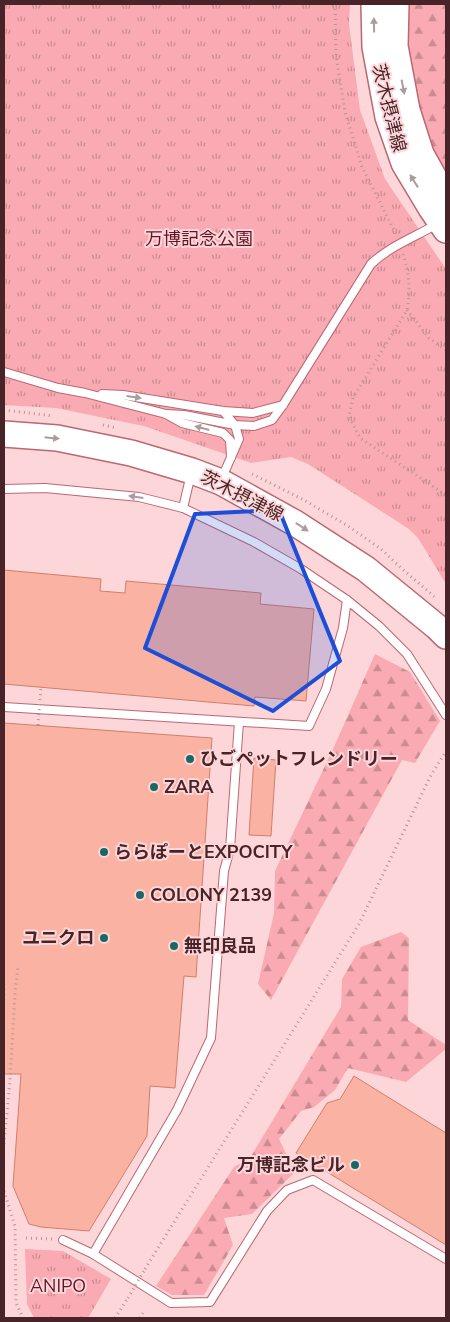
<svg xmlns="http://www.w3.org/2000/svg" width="450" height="1322" viewBox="0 0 450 1322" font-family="'Nunito Sans','Noto Sans JP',sans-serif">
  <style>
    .forest { fill: url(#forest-firs) }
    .park { fill: url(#park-tufts) }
    .building { fill: #fab2a2; stroke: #d27e6b }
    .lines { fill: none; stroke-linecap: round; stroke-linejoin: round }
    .lane-casing { stroke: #bc6771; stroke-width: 10 }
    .primary-casing { stroke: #bc6771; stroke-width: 28 }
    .path { stroke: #b99397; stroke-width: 3; stroke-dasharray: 1 4; stroke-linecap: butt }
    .lane { stroke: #fff; stroke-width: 8 }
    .primary { stroke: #fff; stroke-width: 25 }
    .path-bridge { stroke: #b99397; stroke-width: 3; stroke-dasharray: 1 4; stroke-linecap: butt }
    .oneway { fill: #ad9c9e }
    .marked { fill: #1d4ed8; fill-opacity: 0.2; stroke: #1d4ed8; stroke-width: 4; stroke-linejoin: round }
    .poi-dot { fill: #1a6866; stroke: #fdd6d9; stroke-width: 2 }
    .labels { text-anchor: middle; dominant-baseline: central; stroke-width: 4; stroke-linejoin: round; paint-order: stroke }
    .street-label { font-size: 18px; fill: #482428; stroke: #fdd6d9 }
    .park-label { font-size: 18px; fill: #651426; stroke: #fdd6d9 }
    .poi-label { font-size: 18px; font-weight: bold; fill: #482428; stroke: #fdd6d9; text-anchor: start }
  </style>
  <defs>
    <pattern id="forest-firs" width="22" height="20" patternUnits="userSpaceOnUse" patternTransform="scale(1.25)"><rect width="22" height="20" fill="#f9aab2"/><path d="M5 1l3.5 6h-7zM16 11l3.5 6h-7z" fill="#cc8a91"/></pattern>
    <pattern id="park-tufts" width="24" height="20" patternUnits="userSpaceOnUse" patternTransform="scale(1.25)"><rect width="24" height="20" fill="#f9aab2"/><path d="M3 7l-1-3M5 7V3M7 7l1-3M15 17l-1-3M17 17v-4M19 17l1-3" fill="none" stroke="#cc8a91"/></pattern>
  </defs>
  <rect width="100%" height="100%" fill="#fdd6d9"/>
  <!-- forest -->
  <g class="forest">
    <polygon points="404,4 446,4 446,184 409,87"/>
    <polygon points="375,654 410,672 440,721 415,763 402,760 271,1000 258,984 274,913 275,871 334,747"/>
    <polygon points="401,932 409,938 408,1020 446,1045 446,1049 406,1082 348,1068 335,1090 314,1107 301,1111 279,1139 295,1172 252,1214 224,1218 233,1245 204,1295 172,1295 156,1286 234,1167 250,1158 341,1007 342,979 361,947"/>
  </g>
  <!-- park -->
  <g class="park">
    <polygon points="4,4 350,4 349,24 360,110 385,179 446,269 446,584 418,538 409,529 308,464 291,457 251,463 144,426 56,408 4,405"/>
    <polygon points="25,1249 63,1251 111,1279 88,1318 34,1318 27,1304"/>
  </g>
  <!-- building -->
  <g class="building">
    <polygon points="4,570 101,579 100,591 125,593 126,581 261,593 260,604 314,609 306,701 255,697 254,706 4,684"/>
    <polygon points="4,723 212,738 196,977 184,976 175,1088 150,1086 147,1136 89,1231 41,1227 29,1224 13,1186 21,1074 4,1074"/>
    <polygon points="254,758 276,760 271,836 249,835"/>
    <polygon points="354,1076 446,1133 446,1245 296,1153 327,1103 340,1099"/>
  </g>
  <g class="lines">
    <defs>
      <g id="lane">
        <polyline points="4,372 58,388 85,393 166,414 182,423 223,433 230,440 231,457"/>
        <polyline points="102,394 123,395 223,411 253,413 283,405"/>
        <path d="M 166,414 L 184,415 L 235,425 L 254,426 L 272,420 L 283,405 L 371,264 C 390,246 415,237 437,224"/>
        <polyline points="221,480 239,439 235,425 223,411"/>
        <polyline points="4,489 45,488 139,497 183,508 254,542 301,569 347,600 343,628 326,689 309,726 4,707"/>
        <polyline points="183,508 191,474"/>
        <polyline points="347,600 379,626 407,654 446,715"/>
        <polyline points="63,1240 93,1254 171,1303 210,1302 267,1211 287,1190 313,1180 446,1259"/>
        <polyline points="93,1254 177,1110 211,1038 224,871 230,849 239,722"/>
      </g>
      <g id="primary">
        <polyline points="374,4 375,47 388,117 404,163 431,208 446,230"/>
        <polyline points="396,4 395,46 407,110 421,154 446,199"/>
        <polyline points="4,434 57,438 131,453 192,471 221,482 295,523 366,569 437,627 446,636"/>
      </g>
    </defs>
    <!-- lane casing -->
    <use href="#lane" class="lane-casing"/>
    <!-- primary casing -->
    <use href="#primary" class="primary-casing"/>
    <!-- path -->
    <g class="path">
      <polyline points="335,4 336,55 345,112 362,167 396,234"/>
      <path d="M 403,254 C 409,274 411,289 407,310 L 353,398 L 349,416 L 360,438 L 446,495"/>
      <polyline points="407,310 429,338 446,350"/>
      <polyline points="4,410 53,416"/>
      <polyline points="103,425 117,428"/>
      <polyline points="252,474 304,500 348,526 381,549 401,568 437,599"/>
      <polyline points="4,989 4,995"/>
      <polyline points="4,1144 10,1080 15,993 18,966"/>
      <polyline points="4,1191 15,1226 16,1303 23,1318"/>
      <polyline points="26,1238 53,1239"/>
      <polyline points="145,1269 359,924 430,777 446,751"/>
      <polyline points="115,1318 128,1298"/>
      <polyline points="140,1318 143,1313"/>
    </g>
    <!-- lane -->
    <use href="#lane" class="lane"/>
    <!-- primary -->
    <use href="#primary" class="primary"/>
    <!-- path-bridge -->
    <g class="path-bridge">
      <polyline points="38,725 41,687"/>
      <polyline points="128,1298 145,1269"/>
    </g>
  </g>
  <!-- one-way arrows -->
  <defs><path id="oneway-solid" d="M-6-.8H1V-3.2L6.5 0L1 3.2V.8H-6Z" transform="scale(1.25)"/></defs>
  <g class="oneway">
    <use href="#oneway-solid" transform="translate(374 25) rotate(-91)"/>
    <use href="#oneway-solid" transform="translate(403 87) rotate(79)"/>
    <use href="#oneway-solid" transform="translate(414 181) rotate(-122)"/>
    <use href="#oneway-solid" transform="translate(134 397) rotate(8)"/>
    <use href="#oneway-solid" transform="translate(202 428) rotate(-165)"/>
    <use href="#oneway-solid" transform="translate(52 438) rotate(6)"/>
    <use href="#oneway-solid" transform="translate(136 497) rotate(-172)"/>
    <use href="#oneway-solid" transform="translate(302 527) rotate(33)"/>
  </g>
  <!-- marked area -->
  <path class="marked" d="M 279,510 L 340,661 L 273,711 L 145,648 L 195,514 Z"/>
  <!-- markers -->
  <g class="poi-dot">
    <circle cx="190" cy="759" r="5"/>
    <circle cx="154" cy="787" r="5"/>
    <circle cx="104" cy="852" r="5"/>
    <circle cx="140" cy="895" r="5"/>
    <circle cx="104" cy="938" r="5"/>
    <circle cx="174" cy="946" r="5"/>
    <circle cx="355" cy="1165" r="5"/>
  </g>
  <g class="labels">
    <!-- street labels -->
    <g class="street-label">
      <text transform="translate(389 108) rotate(76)">茨木摂津線</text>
      <text transform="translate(242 496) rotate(27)">茨木摂津線</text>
    </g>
    <!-- park labels -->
    <g class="park-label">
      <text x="199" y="239">万博記念公園</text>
      <text x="58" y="1286">ANIPO</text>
    </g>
    <!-- poi labels -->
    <g class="poi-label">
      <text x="200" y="759">ひごペットフレンドリー</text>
      <text x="164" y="787">ZARA</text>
      <text x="114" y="852">ららぽーとEXPOCITY</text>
      <text x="150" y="895">COLONY 2139</text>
      <text x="94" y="938" text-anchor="end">ユニクロ</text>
      <text x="184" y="946">無印良品</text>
      <text x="345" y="1165" text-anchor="end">万博記念ビル</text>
    </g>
  </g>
  <!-- border -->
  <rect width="450" height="1322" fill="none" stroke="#482428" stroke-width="10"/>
</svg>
